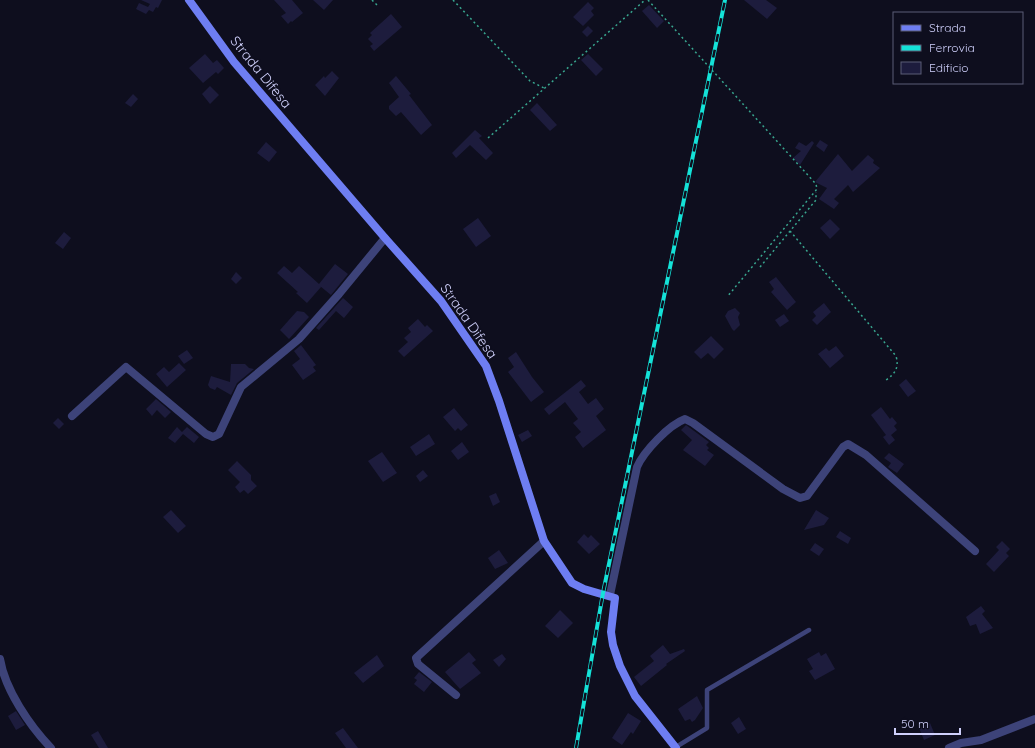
<svg xmlns="http://www.w3.org/2000/svg" width="1035" height="748" viewBox="0 0 1035 748" font-family="Quicksand,sans-serif">
  <style>
    .building { fill: #1d1c3d }
    .lines { fill: none; stroke-linecap: round; stroke-linejoin: round }
    .path { stroke: #38a68f; stroke-width: 1.5; stroke-dasharray: 2 3; stroke-linecap: butt }
    .lane { stroke: #3d4379; stroke-width: 4.5 }
    .street { stroke: #3d4379; stroke-width: 8 }
    .secondary { stroke: #6e7ef2; stroke-width: 8 }
    .rail-casing { stroke: #14e2d8; stroke-width: 4 }
    .rail { stroke: #0e0e1e; stroke-width: 2.5; stroke-dasharray: 8; stroke-linecap: butt }
    .labels { text-anchor: middle; dominant-baseline: central; stroke-width: 3.5; stroke-linejoin: round; paint-order: stroke }
    .street-label { font-size: 14px; fill: #cfd0fb; stroke: #0e0e1e }
  </style>
  <rect width="100%" height="100%" fill="#0e0e1e"/>
  <!-- building -->
  <g class="building">
    <polygon points="141,0 162,0 158,8 156,7 153,12 149,10 146,14 136,9 139,3 148,7 150,4"/>
    <polygon points="274,0 292,0 303,13 292,22 291,21 288,24 281,16 286,13"/>
    <polygon points="313,0 333,0 324,10"/>
    <polygon points="744,0 766,0 777,8 767,19"/>
    <polygon points="588,2 594,8 591,11 594,15 583,26 573,17"/>
    <polygon points="649,5 664,21 657,28 642,11"/>
    <polygon points="391,14 402,27 374,51 370,46 373,44 368,39 372,35 370,33"/>
    <polygon points="588,26 593,31 587,37 582,32"/>
    <polygon points="205,54 213,63 217,60 224,68 218,74 216,72 203,83 189,68"/>
    <polygon points="588,54 603,69 596,76 581,60"/>
    <polygon points="332,71 339,78 325,96 315,85 324,76 325,78"/>
    <polygon points="396,76 411,94 409,95 432,125 421,135 401,112 396,116 389,109 389,106 399,97 389,83"/>
    <polygon points="210,86 219,95 210,104 202,94"/>
    <polygon points="133,94 138,99 131,107 125,103"/>
    <polygon points="537,103 557,125 550,131 530,110"/>
    <polygon points="475,130 482,136 479,138 493,153 486,160 470,145 456,158 452,153"/>
    <polygon points="820,140 828,145 824,152 816,146"/>
    <polygon points="812,141 814,143 800,165 793,158 801,151 795,148 799,142 806,146"/>
    <polygon points="266,142 277,152 269,162 257,153"/>
    <polygon points="838,154 852,171 868,155 874,160 873,163 880,168 853,192 848,185 834,199 839,203 834,209 819,199 827,188 815,182"/>
    <polygon points="478,218 491,236 476,247 463,229"/>
    <polygon points="830,219 840,229 830,239 820,228"/>
    <polygon points="64,232 71,238 63,249 55,243"/>
    <polygon points="335,264 348,274 331,295 320,286 321,287 307,303 296,293 298,292 277,273 284,266 292,273 299,266 319,284"/>
    <polygon points="236,272 242,278 236,284 231,279"/>
    <polygon points="776,277 796,302 787,310 771,292 774,289 769,282"/>
    <polygon points="343,298 353,307 344,318 336,311 319,330 316,328"/>
    <polygon points="824,303 831,312 817,325 812,320 816,316 813,312"/>
    <polygon points="735,308 740,313 738,317 740,325 734,331 732,329 725,316 728,311"/>
    <polygon points="297,311 304,312 309,317 289,339 280,330"/>
    <polygon points="784,314 789,321 780,327 775,320"/>
    <polygon points="418,319 425,327 427,325 433,331 404,357 398,351 408,342 404,338 411,332 408,328"/>
    <polygon points="711,336 724,349 714,359 708,353 701,359 694,352"/>
    <polygon points="301,345 316,365 313,367 316,371 303,380 292,365 300,359 294,351"/>
    <polygon points="836,346 844,356 830,368 818,354 826,348 829,351"/>
    <polygon points="187,350 193,358 184,364 178,356"/>
    <polygon points="516,352 532,377 544,392 531,402 508,372 514,367 508,358"/>
    <polygon points="179,363 186,370 167,387 156,374 164,367 169,372"/>
    <polygon points="231,364 245,364 249,368 254,369 237,383 231,395 217,387 215,390 210,388 208,385 211,376 230,382"/>
    <polygon points="906,379 916,391 908,397 899,385"/>
    <polygon points="581,380 586,386 579,392 588,404 596,398 604,409 596,416 606,430 583,448 575,437 581,432 573,423 578,419 565,402 549,415 544,409"/>
    <polygon points="156,399 171,412 165,418 157,410 152,416 146,409"/>
    <polygon points="881,407 890,419 892,417 897,423 894,426 897,430 891,435 895,440 889,445 883,437 886,435 871,415"/>
    <polygon points="454,408 468,425 461,431 458,428 455,431 443,417"/>
    <polygon points="58,418 64,424 59,429 53,423"/>
    <polygon points="686,425 709,442 706,445 709,448 707,450 714,455 705,466 683,450 692,440 681,430"/>
    <polygon points="177,427 182,432 187,427 199,437 194,443 183,434 175,443 168,438"/>
    <polygon points="528,430 532,436 522,442 518,435"/>
    <polygon points="429,434 435,444 416,456 410,447"/>
    <polygon points="462,442 469,452 458,460 451,451"/>
    <polygon points="382,452 397,473 383,482 368,461"/>
    <polygon points="889,453 904,464 897,473 888,467 891,463 884,458"/>
    <polygon points="237,461 251,475 251,480 257,486 248,494 244,490 240,493 235,487 240,482 228,470"/>
    <polygon points="423,470 428,476 420,482 416,476"/>
    <polygon points="496,493 500,502 493,506 489,496"/>
    <polygon points="171,510 186,526 178,533 163,517"/>
    <polygon points="816,510 829,518 824,525 804,530"/>
    <polygon points="840,531 851,538 848,544 836,537"/>
    <polygon points="584,534 588,538 591,535 600,544 589,554 577,542"/>
    <polygon points="1002,541 1010,549 1006,553 1009,556 994,572 986,564 999,550 996,547"/>
    <polygon points="815,543 824,549 819,556 810,550"/>
    <polygon points="499,550 508,563 495,569 488,558"/>
    <polygon points="981,606 985,611 982,614 993,628 980,634 976,624 970,626 966,617"/>
    <polygon points="560,610 573,623 558,638 545,626"/>
    <polygon points="663,645 670,654 684,649 685,651 666,664 667,665 641,686 634,677 654,661 650,656"/>
    <polygon points="469,652 476,660 472,663 481,673 460,689 445,672"/>
    <polygon points="819,652 821,656 826,653 835,669 815,680 809,671 813,669 807,659"/>
    <polygon points="502,654 506,659 499,667 493,660"/>
    <polygon points="377,655 384,666 363,683 354,673"/>
    <polygon points="419,672 432,682 424,692 414,684 417,680 414,678"/>
    <polygon points="697,696 703,708 695,720 692,722 690,719 685,721 678,709"/>
    <polygon points="16,711 25,725 16,730 8,716"/>
    <polygon points="628,713 641,721 633,734 631,732 622,745 612,738"/>
    <polygon points="739,717 746,729 738,734 731,723"/>
    <polygon points="930,723 935,735 924,740 919,728"/>
    <polygon points="343,728 358,748 346,748 335,733"/>
    <polygon points="98,731 108,748 99,748 91,735"/>
  </g>
  <g class="lines">
    <!-- path -->
    <g class="path">
      <polyline points="372,0 377,5"/>
      <polyline points="453,0 530,81 544,88"/>
      <polyline points="648,0 816,184 817,189 727,297"/>
      <polyline points="488,138 645,0"/>
      <path d="M 790,231 L 896,356 C 899,367 896,373 886,380"/>
      <polyline points="760,267 816,200 816,192"/>
    </g>
    <!-- lane -->
    <polyline class="lane" points="676,747 707,728 707,690 809,630"/>
    <!-- street -->
    <g class="street">
      <polyline points="72,416 126,367 206,434 213,437 219,434 241,387 299,339 339,294 385,238"/>
      <path d="M 610,595 L 637,467 C 644,451 669,425 685,419 L 693,423 L 783,489 L 800,498 L 807,496 L 843,447 L 848,444 L 866,455 L 975,551"/>
      <path d="M 0,659 C 5,690 30,726 51,748"/>
      <polyline points="456,695 418,664 416,658 544,541"/>
      <polyline points="949,748 961,743 981,740 1035,719"/>
    </g>
    <!-- secondary -->
    <polyline class="secondary" points="189,0 234,62 385,238 441,301 486,366 499,401 544,541 572,583 584,589 615,598 611,632 613,645 620,666 635,696 676,748"/>
    <defs>
      <polyline id="rail" points="576,748 603,593 725,0"/>
    </defs>
    <!-- rail casing -->
    <use href="#rail" class="rail-casing"/>
    <!-- rail -->
    <use href="#rail" class="rail"/>
  </g>
  <g class="labels">
    <!-- street labels -->
    <g class="street-label">
      <text transform="translate(261 72) rotate(51)">Strada Difesa</text>
      <text transform="translate(469 321) rotate(55)">Strada Difesa</text>
    </g>
  </g>
  <!-- legend -->
  <rect x="893" y="12" width="130" height="72" fill="#0e0e1e" stroke="#5b5c76"/>
  <rect x="901" y="25" width="20" height="6" fill="#6e7ef2" stroke="#5b5c76"/>
  <text x="929" y="32" font-size="12" fill="#cfd0fb">Strada</text>
  <rect x="901" y="45" width="20" height="6" fill="#14e2d8" stroke="#5b5c76"/>
  <text x="929" y="52" font-size="12" fill="#cfd0fb">Ferrovia</text>
  <rect x="901" y="62" width="20" height="12" fill="#1d1c3d" stroke="#5b5c76"/>
  <text x="929" y="72" font-size="12" fill="#cfd0fb">Edificio</text>
  <!-- scale -->
  <path d="M895 728v6h65v-6" fill="none" stroke="#cfd0fb" stroke-width="2"/>
  <text x="901" y="728" font-size="12" fill="#cfd0fb" stroke="#0e0e1e" stroke-width="3" paint-order="stroke">50 m</text>
</svg>
